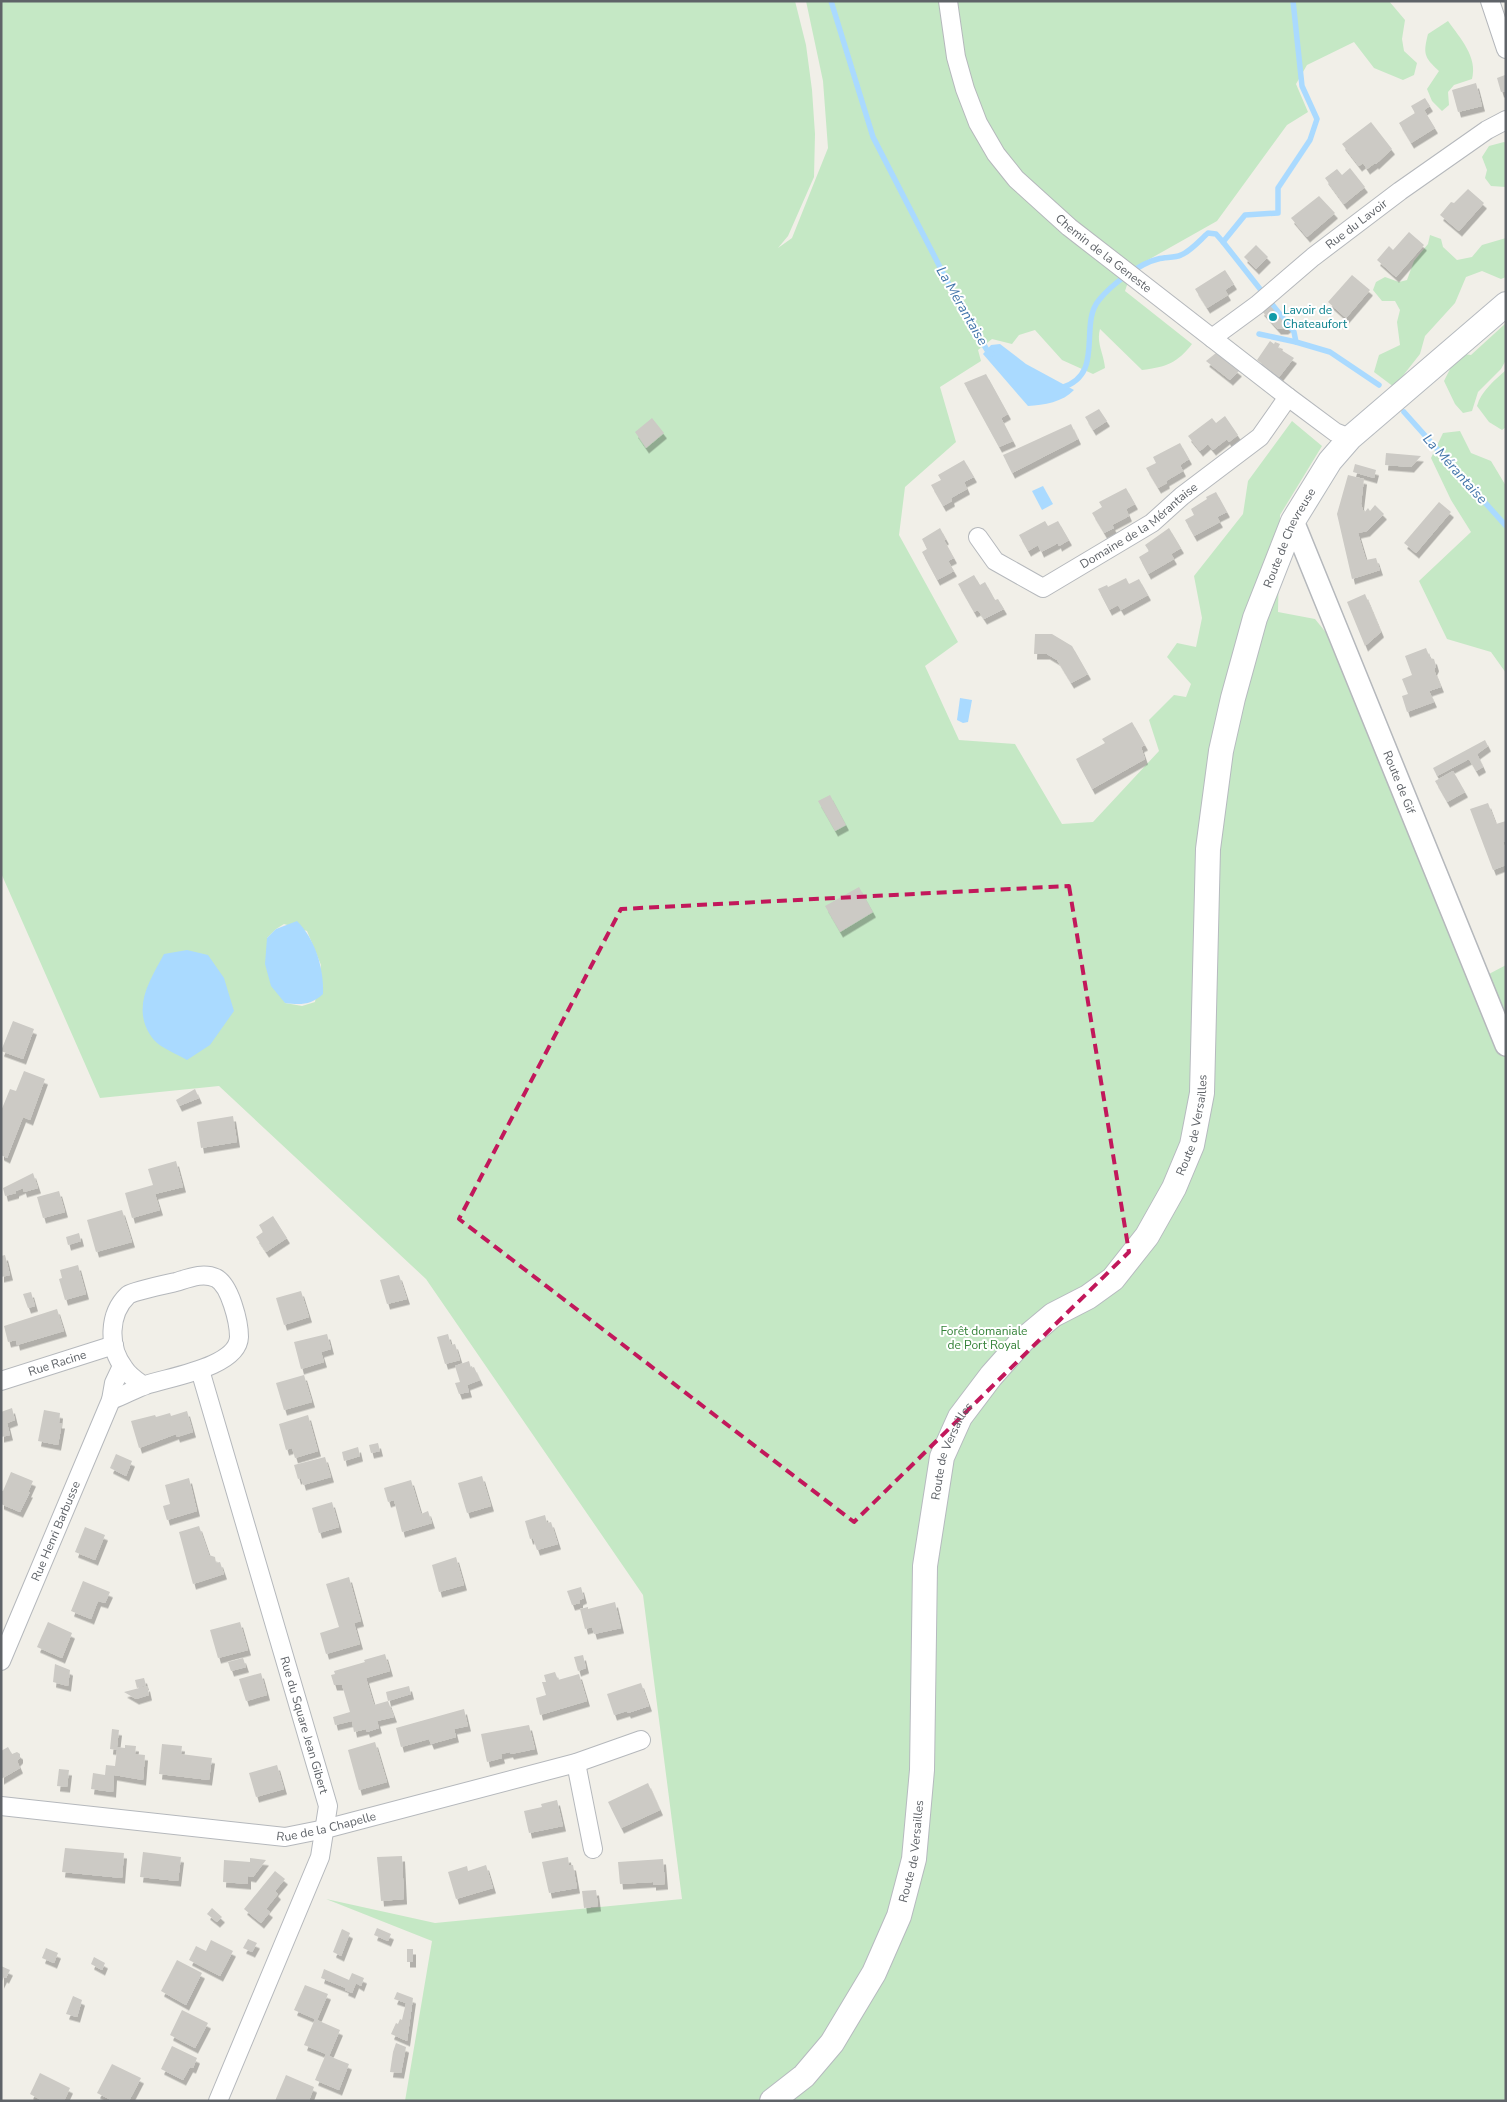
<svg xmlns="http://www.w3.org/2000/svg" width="1507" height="2102" viewBox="0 0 1507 2102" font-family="'Nunito Sans',sans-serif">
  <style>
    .green { fill: #c5e8c5; fill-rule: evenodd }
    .water { fill: #aadaff }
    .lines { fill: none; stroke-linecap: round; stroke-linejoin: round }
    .stream { stroke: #aadaff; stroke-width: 5.5 }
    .building { fill: #cccac5; filter: url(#shadow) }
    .minor-casing { stroke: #b5b8bc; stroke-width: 20 }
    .tertiary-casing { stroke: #b5b8bc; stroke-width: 24 }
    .secondary-casing { stroke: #b6babf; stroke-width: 26 }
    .minor { stroke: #fff; stroke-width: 18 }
    .tertiary { stroke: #fff; stroke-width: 21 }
    .secondary { stroke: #fff; stroke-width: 24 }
    .marked { fill: none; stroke: #c2185b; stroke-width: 4; stroke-dasharray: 10 6; stroke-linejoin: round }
    .culture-dot { fill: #0f9aa8; stroke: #fff; stroke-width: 2 }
    .labels { text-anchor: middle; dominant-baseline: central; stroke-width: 4; stroke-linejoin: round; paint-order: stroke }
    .street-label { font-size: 12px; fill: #5f6368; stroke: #fff }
    .culture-label { font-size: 12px; fill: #0d838f; stroke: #fff; text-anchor: start }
    .park-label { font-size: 12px; fill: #348238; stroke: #fff }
    .water-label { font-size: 14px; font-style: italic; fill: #4174aa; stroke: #fff }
  </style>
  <defs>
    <filter id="shadow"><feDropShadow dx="3" dy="5.5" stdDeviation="0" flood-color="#0004"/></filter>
  </defs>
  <rect width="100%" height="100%" fill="#f1efe8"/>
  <!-- green -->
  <g class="green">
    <path d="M 1,1 L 795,1 L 806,45 L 812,90 L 815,134 L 814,177 L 788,236 L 778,248 L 792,238 L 828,148 L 823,81 L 806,1 L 941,1 L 994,162 L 1128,282 L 1125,291 L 1192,344 C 1177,363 1167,367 1142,370 L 1100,329 C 1096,343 1104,354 1105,368 L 1093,374 L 1062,360 L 1035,330 L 1019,335 L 1012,344 L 992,339 L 978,350 L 981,361 L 940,387 L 956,442 L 905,487 L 899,535 L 958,642 L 925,666 L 959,740 L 1015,744 L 1062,824 L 1093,822 L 1159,751 L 1149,720 L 1174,695 L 1186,697 L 1191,684 L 1167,657 L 1177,643 L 1196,647 L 1202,618 L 1194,576 L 1243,514 L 1248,481 L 1292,421 L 1322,446 L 1280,515 L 1278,612 L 1315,619 L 1337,646 L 1367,723 L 1506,1058 L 1506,2101 L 405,2101 L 432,1941 L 326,1899 L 435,1923 L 682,1899 L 643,1595 L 426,1279 L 219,1086 L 100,1098 L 1,873 ZM 284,924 L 307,931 L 321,965 L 315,1002 L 302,1006 L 285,1003 L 267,938 L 276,929 Z"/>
    <polygon points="954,1 1389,1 1405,20 1402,39 1404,51 1417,63 1414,75 1403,80 1374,68 1354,42 1307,65 1296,84 1308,112 1287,125 1217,221 1132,269 1023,180 977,110 960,57"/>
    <path d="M 1448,21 C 1460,38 1478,57 1472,79 L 1454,85 L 1448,92 L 1449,105 L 1442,111 L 1432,101 L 1427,89 L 1439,71 C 1424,57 1423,54 1428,34 Z"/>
    <polygon points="1504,142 1506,143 1506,187 1491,186 1485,178 1487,170 1482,157 1489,146"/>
    <polygon points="1430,235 1441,239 1443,247 1457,260 1472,257 1482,245 1506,238 1506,277 1501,279 1482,271 1466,277 1455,303 1425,336 1420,354 1394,387 1374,372 1379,355 1400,345 1397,322 1400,310 1395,301 1382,301 1373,290 1376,282 1385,277 1399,282 1407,280 1414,261 1428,244"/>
    <polygon points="1506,323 1506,360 1501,369 1478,392 1472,411 1463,413 1455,404 1444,381 1458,353 1471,355"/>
    <path d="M 1506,370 L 1506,427 L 1502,430 L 1489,422 L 1477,406 C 1481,391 1495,380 1506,370 Z"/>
    <polygon points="1460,431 1471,453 1491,461 1506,486 1506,673 1491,652 1447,639 1419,581 1471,532 1451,500 1431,458 1443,433"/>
    <polygon points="1506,965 1506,1015 1489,974"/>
  </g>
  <!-- water -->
  <g class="water">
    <path d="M 1000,344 L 1026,364 L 1074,390 C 1063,402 1044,405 1028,406 L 983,354 L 991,345 Z"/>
    <polygon points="1043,486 1053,504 1042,510 1032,491"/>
    <polygon points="960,698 972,700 968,722 963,723 957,720"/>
    <path d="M 297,921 C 315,939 324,968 323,994 C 311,1005 301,1005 285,1003 L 271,986 L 265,964 L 267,938 L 276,929 Z"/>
    <path d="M 187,950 L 208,955 L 224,978 L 234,1011 L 210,1045 L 187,1060 C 177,1054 161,1048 154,1040 C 130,1010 149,982 164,954 Z"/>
  </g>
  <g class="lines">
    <!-- stream -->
    <g class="stream">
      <polyline points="831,1 873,137 959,304 987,350 992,354"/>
      <polyline points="1223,242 1245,215 1278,213 1278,188 1310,140 1317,119 1302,86 1293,1"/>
      <polyline points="1259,334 1296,342"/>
      <path d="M 1061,388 C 1106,375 1078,325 1099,300 C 1111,285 1140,263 1158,259 C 1165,257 1175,258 1181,255 C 1191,251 1200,240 1208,233 L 1216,234 L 1223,242 L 1294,332 L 1296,342 L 1330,352 L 1379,385"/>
      <polyline points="1404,412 1506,526"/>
    </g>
  </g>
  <!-- building -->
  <g class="building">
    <polygon points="1505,75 1506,91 1501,92 1497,78"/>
    <polygon points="1476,83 1482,106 1458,112 1452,90"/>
    <polygon points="1425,98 1430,106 1424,110 1435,128 1411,143 1399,123 1415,113 1411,106"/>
    <polygon points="1371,122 1392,149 1376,164 1375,163 1367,169 1363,163 1359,166 1342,144"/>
    <polygon points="1350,168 1365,187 1344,204 1325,178 1337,169 1342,175"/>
    <polygon points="1468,189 1484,203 1459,231 1440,215 1451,202 1454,203"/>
    <polygon points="1319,196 1335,213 1307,237 1291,218"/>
    <polygon points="1409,232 1424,245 1396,277 1377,260 1389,246 1393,250"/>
    <polygon points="1256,245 1268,257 1256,269 1244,257"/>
    <polygon points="1225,270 1234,284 1225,290 1228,295 1207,308 1195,289"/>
    <polygon points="1352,275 1370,290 1346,318 1328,302"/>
    <polygon points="1268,303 1288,327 1285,329 1278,329 1261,310"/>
    <polygon points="1270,341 1274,344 1275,342 1280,344 1278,348 1294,358 1279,377 1257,360"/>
    <polygon points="1216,353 1239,371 1230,380 1206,361"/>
    <polygon points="986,374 1008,414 1001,418 1013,441 999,447 964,383"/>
    <polygon points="1099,409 1107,421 1093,430 1085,417"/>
    <polygon points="1225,416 1238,435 1229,442 1227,439 1213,450 1208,444 1200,451 1188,436 1212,418 1216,423"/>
    <polygon points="652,418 664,433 646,448 635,432"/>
    <polygon points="1071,424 1078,439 1012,473 1003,455"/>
    <polygon points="1180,443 1189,459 1180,465 1183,471 1166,481 1167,483 1158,488 1146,468 1156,463 1153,457"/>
    <polygon points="1386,453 1421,456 1411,467 1385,465"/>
    <polygon points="964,460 974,477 964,482 967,489 951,498 952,501 943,506 931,485 941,480 938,475"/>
    <polygon points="1355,464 1376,470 1374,478 1353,472"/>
    <polygon points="1348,475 1364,479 1361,504 1364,513 1368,508 1370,511 1375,505 1384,514 1367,531 1358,533 1366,560 1376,558 1380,570 1352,579 1337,514"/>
    <polygon points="1126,488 1135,504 1126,509 1129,516 1112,525 1114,528 1104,533 1092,513 1102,507 1099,502"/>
    <polygon points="1216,492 1227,512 1217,517 1220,522 1194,536 1185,520 1194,515 1191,509 1207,499 1206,497"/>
    <polygon points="1439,502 1451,512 1416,553 1404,543"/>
    <polygon points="1045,521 1048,526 1058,521 1069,540 1059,546 1058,543 1041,552 1038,545 1028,551 1019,535"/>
    <polygon points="940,528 946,539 944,540 954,558 948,561 954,571 937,580 922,552 927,549 922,539"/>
    <polygon points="1169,528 1181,548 1171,554 1174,559 1148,574 1139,557 1149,551 1145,545"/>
    <polygon points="974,575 980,585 985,582 995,600 998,599 1004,609 984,619 978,610 974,612 958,584"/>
    <polygon points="1126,578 1129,584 1139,579 1148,595 1121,610 1118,605 1109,610 1098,589 1107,585 1108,587"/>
    <polygon points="1365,594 1381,632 1365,646 1347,602"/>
    <polygon points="1035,634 1052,634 1072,646 1088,674 1071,683 1057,660 1047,654 1034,654"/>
    <polygon points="1426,648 1430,658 1434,659 1436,666 1434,670 1441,687 1429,691 1434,702 1407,712 1402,696 1408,694 1402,679 1412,675 1405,656"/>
    <polygon points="1132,722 1145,745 1141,747 1145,759 1092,789 1076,759 1105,743 1102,739"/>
    <polygon points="1485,740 1488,746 1477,754 1483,767 1476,771 1469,759 1437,776 1433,768"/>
    <polygon points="1453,771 1465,792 1447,802 1435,781"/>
    <polygon points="830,795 846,825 835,831 818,801"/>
    <polygon points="1488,803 1496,824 1506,821 1506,841 1503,842 1506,850 1506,865 1493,870 1470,809"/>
    <polygon points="859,887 873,912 840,932 825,906"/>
    <polygon points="13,1021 34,1029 23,1059 1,1051"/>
    <polygon points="24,1071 45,1079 30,1120 23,1117 7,1158 1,1155 1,1111 10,1089 16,1091"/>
    <polygon points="195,1089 199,1098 179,1106 176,1100"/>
    <polygon points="233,1116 237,1142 201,1148 197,1122"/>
    <polygon points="176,1161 183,1187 155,1194 160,1210 132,1218 125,1193 153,1185 148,1169"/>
    <polygon points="33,1173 38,1188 24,1192 23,1188 16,1191 16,1193 5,1196 3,1188"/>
    <polygon points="59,1191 65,1212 43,1218 37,1197"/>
    <polygon points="122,1210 132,1242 96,1252 87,1220"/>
    <polygon points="273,1216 287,1238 266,1252 256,1237 263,1232 259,1225"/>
    <polygon points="79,1233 81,1241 68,1245 66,1237"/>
    <polygon points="5,1255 10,1275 1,1277 1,1256"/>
    <polygon points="78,1265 86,1294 65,1300 59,1279 62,1278 60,1270"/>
    <polygon points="399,1275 407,1299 387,1304 380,1280"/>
    <polygon points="301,1291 309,1317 284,1325 276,1298"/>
    <polygon points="31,1292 35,1306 28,1308 23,1294"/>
    <polygon points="57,1309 64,1331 17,1345 16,1340 8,1342 4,1326"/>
    <polygon points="327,1334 331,1349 321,1352 324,1362 301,1369 294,1342"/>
    <polygon points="448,1334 451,1345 455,1344 460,1360 445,1364 437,1337"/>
    <polygon points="469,1361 471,1368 474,1367 480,1380 467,1385 469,1392 459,1394 455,1383 460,1382 455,1366"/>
    <polygon points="304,1375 312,1402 284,1410 276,1383"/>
    <polygon points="12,1408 15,1420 7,1423 10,1435 1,1437 1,1412"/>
    <polygon points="44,1410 60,1413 59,1423 62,1423 58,1445 38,1441"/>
    <polygon points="187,1411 193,1432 177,1437 176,1434 139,1448 131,1421 155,1415 156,1417 170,1413 171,1416"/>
    <polygon points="308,1415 318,1451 295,1458 292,1448 286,1450 279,1424"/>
    <polygon points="378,1443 380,1451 371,1453 369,1445"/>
    <polygon points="358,1447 360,1456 344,1461 342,1452"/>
    <polygon points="116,1454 132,1461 126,1476 110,1468"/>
    <polygon points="325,1457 331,1477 303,1485 301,1478 298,1479 294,1465"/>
    <polygon points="11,1472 33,1481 28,1492 30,1492 20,1512 1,1504 1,1491 3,1491"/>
    <polygon points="482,1476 491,1506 467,1513 458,1483"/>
    <polygon points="189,1478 197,1511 167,1520 163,1506 170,1504 165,1485"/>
    <polygon points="411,1480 421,1514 428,1511 432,1523 402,1532 394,1500 388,1502 384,1488"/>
    <polygon points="332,1502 339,1527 319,1533 312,1508"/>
    <polygon points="545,1515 547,1523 551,1522 558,1544 537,1550 533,1538 530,1539 525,1521"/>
    <polygon points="199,1526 209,1555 215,1557 216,1563 220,1562 224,1574 193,1584 179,1532"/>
    <polygon points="85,1527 105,1535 95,1560 75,1552"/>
    <polygon points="456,1557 464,1585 439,1592 432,1565"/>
    <polygon points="349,1577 361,1621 354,1623 360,1644 326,1654 320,1633 339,1627 326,1584"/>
    <polygon points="83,1581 110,1592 105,1603 98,1601 91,1619 71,1611"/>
    <polygon points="581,1587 584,1598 580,1600 580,1603 572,1605 567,1591"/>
    <polygon points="615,1602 621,1628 594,1634 592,1627 585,1629 580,1609 588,1607 588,1609"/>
    <polygon points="48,1622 72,1633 62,1658 37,1647"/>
    <polygon points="240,1622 248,1650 218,1658 210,1630"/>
    <polygon points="385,1654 390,1671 366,1678 374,1705 388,1701 386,1692 409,1686 411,1694 388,1701 394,1717 377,1721 379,1728 367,1732 366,1729 354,1732 352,1721 335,1725 333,1717 350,1712 342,1685 334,1685 331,1675 335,1674 334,1671 365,1662 364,1660"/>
    <polygon points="583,1655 586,1668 578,1671 574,1657"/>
    <polygon points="243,1658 246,1667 231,1671 228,1662"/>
    <polygon points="55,1664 70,1670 68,1686 53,1682"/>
    <polygon points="555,1672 558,1680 579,1674 587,1701 540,1715 536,1698 546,1695 542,1682 546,1682 544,1675"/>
    <polygon points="261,1673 267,1695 246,1701 239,1679"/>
    <polygon points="144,1678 146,1685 137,1688 135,1680"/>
    <polygon points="641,1683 649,1706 628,1713 627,1711 614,1715 607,1694"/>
    <polygon points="147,1686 149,1695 136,1699 124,1692"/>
    <polygon points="464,1709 468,1726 454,1729 456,1737 431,1744 429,1739 401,1747 396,1728"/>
    <polygon points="529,1725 535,1749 511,1754 510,1752 501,1754 502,1758 487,1762 481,1734"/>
    <polygon points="112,1729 119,1730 117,1747 125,1748 125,1745 136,1746 135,1754 145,1755 143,1780 114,1775 113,1792 91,1789 93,1773 105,1775 106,1765 115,1766 117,1750 110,1749"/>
    <polygon points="375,1742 387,1782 359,1790 348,1750"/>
    <polygon points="162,1744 182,1746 181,1754 212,1758 209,1780 159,1774"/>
    <polygon points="8,1747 12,1754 17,1752 20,1754 20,1758 17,1761 20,1768 1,1779 1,1751"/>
    <polygon points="277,1765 284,1789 256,1797 249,1773"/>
    <polygon points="59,1769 69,1770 67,1787 57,1786"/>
    <polygon points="648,1783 660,1810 621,1828 608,1802"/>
    <polygon points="557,1800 563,1826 529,1833 524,1811 542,1807 541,1804"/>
    <polygon points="65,1848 124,1853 122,1878 62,1872"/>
    <polygon points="143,1852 181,1857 178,1881 140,1877"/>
    <polygon points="402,1856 404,1899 381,1901 377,1857"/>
    <polygon points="568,1857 569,1865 573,1865 577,1888 549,1893 542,1862"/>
    <polygon points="250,1858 266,1860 253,1877 248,1876 248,1884 223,1882 224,1860 250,1862"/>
    <polygon points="663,1859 665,1884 653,1885 653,1882 620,1884 618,1862"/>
    <polygon points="486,1865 493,1888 456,1899 448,1872 467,1866 468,1871"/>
    <polygon points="275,1871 285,1879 275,1891 278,1894 266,1909 270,1912 261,1923 244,1909"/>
    <polygon points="596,1890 598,1906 584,1908 582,1891"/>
    <polygon points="212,1908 222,1917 217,1922 207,1914"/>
    <polygon points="377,1928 391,1934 388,1941 374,1935"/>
    <polygon points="342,1929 350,1933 341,1956 333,1952"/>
    <polygon points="248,1939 257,1943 252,1952 243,1948"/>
    <polygon points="211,1940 233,1951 220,1976 189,1960 196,1946 206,1951"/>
    <polygon points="46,1948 58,1953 54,1963 42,1958"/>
    <rect x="407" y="1949" width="6" height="13"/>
    <polygon points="94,1957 105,1963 102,1970 91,1964"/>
    <polygon points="177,1960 202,1973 186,2005 161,1991"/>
    <polygon points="1,1966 10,1970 6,1978 4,1977 1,1983"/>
    <polygon points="324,1969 349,1980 352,1973 364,1978 361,1986 356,1983 352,1993 345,1990 346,1988 321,1978"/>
    <polygon points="305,1985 328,1994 317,2020 340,2030 329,2056 349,2064 339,2090 315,2080 326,2054 304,2045 315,2019 294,2010"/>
    <polygon points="397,1992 413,1998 407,2041 391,2034 396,2023 398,2024 400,2019 402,2020 406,2003 394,1999"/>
    <polygon points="73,1996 82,2000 77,2017 66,2014"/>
    <polygon points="182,2010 208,2023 195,2048 170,2035"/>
    <polygon points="396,2043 406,2047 401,2073 390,2072 393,2052"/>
    <polygon points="172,2046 197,2058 193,2068 190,2067 183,2080 161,2069"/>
    <polygon points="112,2064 141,2078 129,2101 113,2101 97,2093"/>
    <polygon points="40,2073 70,2088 64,2101 43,2101 30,2094"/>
    <polygon points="286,2075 314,2087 309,2101 275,2101"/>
  </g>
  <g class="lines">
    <defs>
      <g id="minor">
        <path id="s1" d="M 948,1 L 956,57 L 965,89 L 978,123 L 996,154 L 1016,179 L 1069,227 L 1288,397 L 1335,432 L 1350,438"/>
        <polyline points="1490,1 1506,49"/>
        <path id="s2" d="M 1212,338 L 1257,305 L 1313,257 L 1400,191 L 1487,130 L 1506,120"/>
        <path id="s3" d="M 978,537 L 995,561 L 1043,588 L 1152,523 L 1182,496 L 1260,437 L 1288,397"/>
        <path id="s4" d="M 200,1370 L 328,1806 L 320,1857 L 218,2101"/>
        <path id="s5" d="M 1,1381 L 114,1345"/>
        <path d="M 111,1400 C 123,1396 134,1389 146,1385 C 169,1377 238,1367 239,1337 C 239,1322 230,1285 216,1278 C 203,1272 189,1278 176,1282 C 167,1284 134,1291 128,1295 C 108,1314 108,1347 124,1368 C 129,1376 137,1381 144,1386"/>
        <path id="s6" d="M 1,1661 L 111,1400 L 114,1383 L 122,1366"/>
        <polyline points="576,1763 593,1849"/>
        <path id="s7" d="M 1,1806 L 285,1837 L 325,1829 L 576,1763 L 641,1740"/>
      </g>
      <g id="tertiary">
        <path id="s8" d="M 1293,521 L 1506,1045"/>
      </g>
      <g id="secondary">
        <path id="s9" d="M 772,2101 L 804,2076 L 832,2043 L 874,1973 L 899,1916 L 914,1859 L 922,1770 L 925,1566 L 942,1457 L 960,1417 L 991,1376 L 1023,1340 L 1053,1315 L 1088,1297 L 1113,1279 L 1147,1236 L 1174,1188 L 1192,1145 L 1202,1093 L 1208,849 L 1221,751 L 1233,698 L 1255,618 L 1293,521 L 1330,461 L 1350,438 L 1506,304"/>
      </g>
    </defs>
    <!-- minor casing -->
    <use href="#minor" class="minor-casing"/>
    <!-- tertiary casing -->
    <use href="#tertiary" class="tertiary-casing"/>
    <!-- secondary casing -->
    <use href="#secondary" class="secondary-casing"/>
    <!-- minor -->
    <use href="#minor" class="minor"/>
    <!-- tertiary -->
    <use href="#tertiary" class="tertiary"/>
    <!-- secondary -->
    <use href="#secondary" class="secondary"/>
  </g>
  <!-- marked area -->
  <path class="marked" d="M 1069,886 L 1129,1252 L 854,1522 L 459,1219 L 621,909 Z"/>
  <!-- markers -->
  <circle class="culture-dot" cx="1273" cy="317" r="5"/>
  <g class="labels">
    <!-- street labels -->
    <g class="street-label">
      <text stroke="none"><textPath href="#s2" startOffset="184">Rue du Lavoir</textPath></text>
      <text stroke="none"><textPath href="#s1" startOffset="309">Chemin de la Geneste</textPath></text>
      <text stroke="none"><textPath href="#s3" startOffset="199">Domaine de la Mérantaise</textPath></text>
      <text stroke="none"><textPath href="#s9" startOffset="1720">Route de Chevreuse</textPath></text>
      <text stroke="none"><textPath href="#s8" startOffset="282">Route de Gif</textPath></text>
      <text stroke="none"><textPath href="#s9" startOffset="1119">Route de Versailles</textPath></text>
      <text stroke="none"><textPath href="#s5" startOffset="59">Rue Racine</textPath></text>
      <text stroke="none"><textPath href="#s9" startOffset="699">Route de Versailles</textPath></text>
      <text stroke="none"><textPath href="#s6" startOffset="141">Rue Henri Barbusse</textPath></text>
      <text stroke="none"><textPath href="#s4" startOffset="370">Rue du Square Jean Gibert</textPath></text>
      <text stroke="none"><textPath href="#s7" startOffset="328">Rue de la Chapelle</textPath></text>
      <text stroke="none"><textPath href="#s9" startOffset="294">Route de Versailles</textPath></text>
    </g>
    <!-- culture labels -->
    <g class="culture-label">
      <text x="1283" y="310">Lavoir de<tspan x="1283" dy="14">Chateaufort</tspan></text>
    </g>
    <!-- park labels -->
    <g class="park-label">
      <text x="984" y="1331">Forêt domaniale<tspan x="984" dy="14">de Port Royal</tspan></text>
    </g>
    <!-- water labels -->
    <g class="water-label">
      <text transform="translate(962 306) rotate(60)">La Mérantaise</text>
      <text transform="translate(1455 469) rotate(48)">La Mérantaise</text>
    </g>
  </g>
  <!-- border -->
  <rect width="1507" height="2102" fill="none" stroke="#5f6368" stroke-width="5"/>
</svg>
